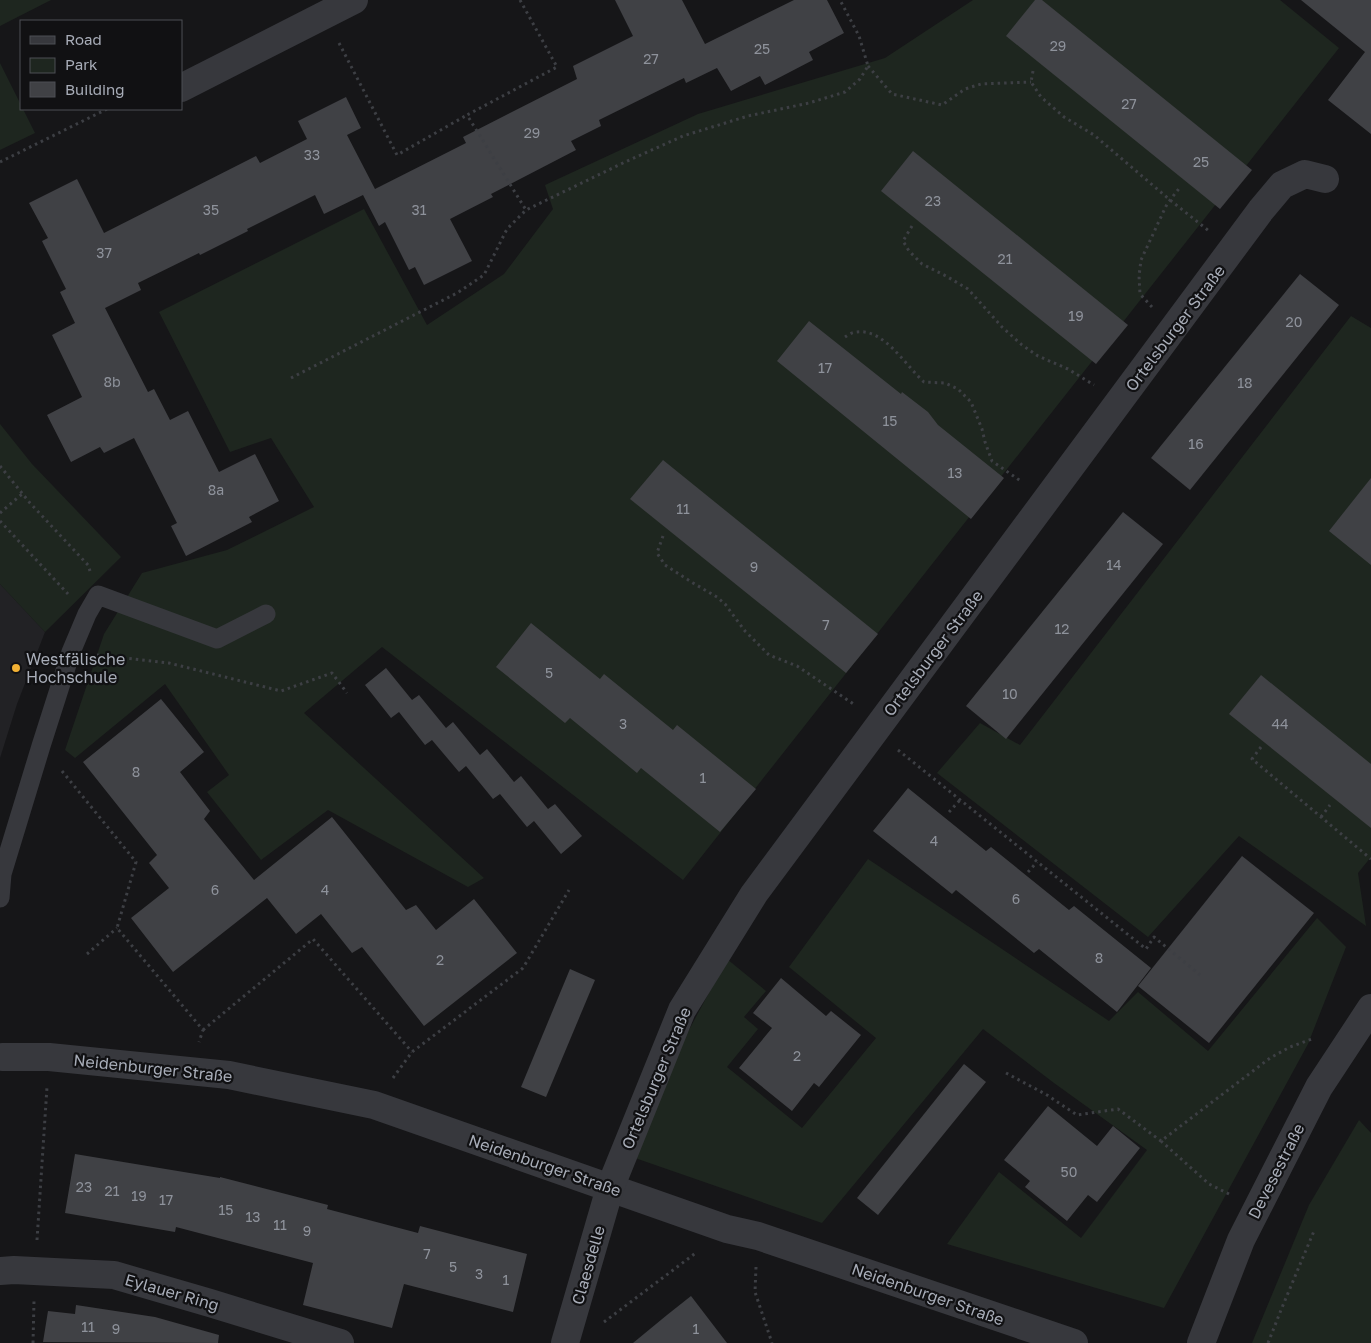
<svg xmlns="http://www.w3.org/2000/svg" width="1371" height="1343" viewBox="0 0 1371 1343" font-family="'Golos Text',sans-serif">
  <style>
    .built { fill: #222225 }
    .green { fill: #1e261f }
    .building { fill: #404145 }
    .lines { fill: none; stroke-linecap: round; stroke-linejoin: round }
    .path { stroke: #3d3f44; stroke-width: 3; stroke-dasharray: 2.5 4; stroke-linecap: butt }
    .service { stroke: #37383d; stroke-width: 19 }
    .minor { stroke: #37383d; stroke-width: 28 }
    .tertiary { stroke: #37383d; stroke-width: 28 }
    .poi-dot { fill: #f2b134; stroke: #111113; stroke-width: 2 }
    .labels { text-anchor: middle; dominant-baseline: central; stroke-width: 4.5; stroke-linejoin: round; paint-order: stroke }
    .number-label { font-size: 14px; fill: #8e929b }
    .street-label { font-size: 16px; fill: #a8adb8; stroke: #111113 }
    .poi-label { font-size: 16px; fill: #a8adb8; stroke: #111113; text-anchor: start }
  </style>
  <rect width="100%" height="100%" fill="#161618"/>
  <!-- built -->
  <polygon class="built" points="0,584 45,632 17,704 0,758"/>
  <!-- green -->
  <g class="green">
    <polygon points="0,0 51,0 0,26"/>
    <polygon points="973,0 1280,0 1339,48 683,880 382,647 304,713 484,878 468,887 328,810 261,860 207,792 229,775 165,684 75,758 65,750 104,634 142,573 227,550 314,507 271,438 230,452 159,312 364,209 427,325 504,274 553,209 545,185 698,114 885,58"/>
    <polygon points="0,63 21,105 21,109 23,109 35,133 0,150"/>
    <polygon points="1351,316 1371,328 1371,857 1358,873 1366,926 1239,836 1148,937 937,773 980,723 1020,745"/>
    <polygon points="0,424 32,464 121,557 45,632 0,584"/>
    <polygon points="868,859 1109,1021 1138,992 1208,1051 1317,918 1346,947 1308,1044 1164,1308 947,1244 999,1172 1081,1238 1147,1150 1054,1083 983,1029 822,1223 635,1158 674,1058 727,959 766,991 744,1017 758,1029 727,1067 802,1128 876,1038 789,967"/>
    <polygon points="1359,1120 1371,1133 1371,1343 1252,1343 1309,1205"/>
  </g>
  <!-- building -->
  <g class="building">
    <polygon points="615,0 682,0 705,44 794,0 827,0 844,33 809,52 813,60 765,85 760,76 731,91 717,68 686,83 684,78 599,120 601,126 571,141 576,150 491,194 493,197 450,219 472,261 424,285 415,267 409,270 385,222 379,226 363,195 324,214 315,195 247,229 248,231 200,255 199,253 138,283 141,290 105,308 148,392 154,389 170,420 188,411 219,472 255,454 279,501 249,517 252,522 186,556 171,526 177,523 134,438 104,453 100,447 71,462 47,415 82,397 52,335 75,323 60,292 66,289 42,241 48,238 29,203 77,179 104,233 256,156 260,163 307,139 298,121 346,97 361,128 347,135 375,189 466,143 463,137 577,79 573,66 633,36"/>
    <polygon points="1035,0 1042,0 1252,170 1220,209 1006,36"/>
    <polygon points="1301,0 1371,0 1371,134 1328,100 1365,52"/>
    <polygon points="913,151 1128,325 1096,364 881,191"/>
    <polygon points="1300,274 1339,305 1190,490 1151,458"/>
    <polygon points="809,321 901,394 902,392 928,412 938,425 1004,478 971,519 777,361"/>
    <polygon points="663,460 878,634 846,673 630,499"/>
    <polygon points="1371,478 1371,565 1329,531"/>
    <polygon points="1123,512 1163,544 1006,739 966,706"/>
    <polygon points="531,623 600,679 604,674 673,730 677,725 756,789 720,832 641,768 637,773 570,718 565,723 496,667"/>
    <polygon points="386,668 412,700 419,695 446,728 453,722 480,755 487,749 514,782 521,776 548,809 555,804 582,836 561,854 534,821 527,827 500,794 493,799 466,766 459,772 432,740 425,745 399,712 391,718 365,685"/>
    <polygon points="1261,675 1371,764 1371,828 1229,714"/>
    <polygon points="161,699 204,752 180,772 210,811 204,819 254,880 332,817 406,910 416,905 436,930 474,899 517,953 424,1026 362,947 352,953 321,914 296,934 267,898 173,972 131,918 169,888 149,863 157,855 83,762"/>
    <polygon points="908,788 986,851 991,847 1069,910 1074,906 1151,968 1117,1012 1039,949 1034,953 956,890 952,894 873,831"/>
    <polygon points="1242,856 1314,913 1209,1043 1138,986"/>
    <polygon points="570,969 595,980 546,1097 521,1087"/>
    <polygon points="781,978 826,1016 831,1011 861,1035 819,1087 814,1083 792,1111 739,1068 772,1028 753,1013"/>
    <polygon points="964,1064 986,1082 878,1215 857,1198"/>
    <polygon points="1048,1106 1097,1146 1113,1126 1140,1148 1097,1202 1088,1195 1067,1221 1025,1187 1030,1181 1004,1160"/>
    <polygon points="75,1154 220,1178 220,1177 328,1205 327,1209 418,1233 420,1226 527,1254 513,1312 404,1284 392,1328 303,1305 313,1263 176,1227 175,1232 65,1213"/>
    <polygon points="691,1296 727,1343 633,1343 667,1315"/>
    <polygon points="76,1305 155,1317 219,1335 218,1343 43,1342 48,1311 75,1314"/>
  </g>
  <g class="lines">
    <!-- path -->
    <g class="path">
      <polyline points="520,0 557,67 467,115 526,210"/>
      <polyline points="339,43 397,155 467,115"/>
      <polyline points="868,66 892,94 942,105 965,89 981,84 1031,82"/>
      <polyline points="1033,71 1031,82 1041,97 1064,117 1094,135 1170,200 1209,231"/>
      <polyline points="0,162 107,109"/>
      <polyline points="912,226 903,241 909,251 922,264 946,276 968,289 1002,327 1022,345 1038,356 1068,369 1094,385"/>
      <polyline points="1152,307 1140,294 1139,276 1141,260 1167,204 1181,186"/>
      <path d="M 845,337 C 848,335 852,332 856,332 C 884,328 905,365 924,382 L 945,383 L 958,389 L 971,402 L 982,429 L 985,442 L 992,461 L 1022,482"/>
      <polyline points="291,378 457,293 484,275 507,229 526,210 625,162 683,136 748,116 809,103 845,92 860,79 868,66 859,36 840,0"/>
      <polyline points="0,466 30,503 88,565 90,571"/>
      <polyline points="0,513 22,494"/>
      <polyline points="0,521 68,594"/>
      <polyline points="663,536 657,553 665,565 693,583 717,597 725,604 745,631 769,655 797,666 855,705"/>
      <polyline points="97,655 169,663 281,691 332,673 347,693"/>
      <polyline points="1261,747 1252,759 1371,859"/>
      <polyline points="898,750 1146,949 1154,937 1200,975"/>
      <polyline points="62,771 136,862 117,928 203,1030 199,1042"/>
      <polyline points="949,812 960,800"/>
      <polyline points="1321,817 1330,805"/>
      <polyline points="1028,872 1037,862"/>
      <polyline points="87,954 117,928"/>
      <polyline points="203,1030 313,939 412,1052"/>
      <polyline points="1006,1073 1047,1095 1077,1115 1118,1109 1161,1141"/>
      <polyline points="393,1078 412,1052 523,968 569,890"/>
      <polyline points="1229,1194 1209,1184 1161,1141 1270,1058 1290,1047 1312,1039"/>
      <polyline points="37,1240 47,1087"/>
      <polyline points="756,1267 755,1292 772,1343"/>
      <polyline points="604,1322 697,1252"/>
      <polyline points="33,1343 34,1301"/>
      <polyline points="1268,1343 1281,1310 1314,1231"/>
    </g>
    <!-- service -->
    <polyline class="service" points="0,898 2,874 41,746 71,652 87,614 98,595 217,639 266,614"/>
    <!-- minor -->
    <g class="minor">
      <polyline points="181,88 354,0"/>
      <polyline points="2,1057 49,1057 229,1075 374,1105 727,1229 758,1236 1074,1343"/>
      <polyline points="0,1271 14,1270 114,1275 210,1303 340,1343"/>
      <polyline points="565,1343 610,1188 682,1010 754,894 1261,210 1282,185 1305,174 1325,179"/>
    </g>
    <!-- tertiary -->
    <polyline class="tertiary" points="1201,1343 1241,1240 1319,1087 1371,1008"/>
  </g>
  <!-- markers -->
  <circle class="poi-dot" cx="16" cy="668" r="5"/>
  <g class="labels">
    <!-- number labels -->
    <g class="number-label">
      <text x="1058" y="45">29</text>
      <text x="762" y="48">25</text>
      <text x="651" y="58">27</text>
      <text x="1129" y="103">27</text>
      <text x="532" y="132">29</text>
      <text x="312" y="154">33</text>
      <text x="1201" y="161">25</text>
      <text x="933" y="200">23</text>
      <text x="211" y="209">35</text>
      <text x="419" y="209">31</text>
      <text x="104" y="252">37</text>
      <text x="1005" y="258">21</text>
      <text x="1076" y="315">19</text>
      <text x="1294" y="321">20</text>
      <text x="825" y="367">17</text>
      <text x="112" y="381">8b</text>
      <text x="1245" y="382">18</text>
      <text x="890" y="420">15</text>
      <text x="1196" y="443">16</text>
      <text x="955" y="472">13</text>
      <text x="216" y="489">8a</text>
      <text x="683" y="508">11</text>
      <text x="1114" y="564">14</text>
      <text x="754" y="566">9</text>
      <text x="826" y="624">7</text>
      <text x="1062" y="628">12</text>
      <text x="549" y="672">5</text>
      <text x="1010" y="693">10</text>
      <text x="623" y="723">3</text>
      <text x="1280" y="723">44</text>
      <text x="136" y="771">8</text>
      <text x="703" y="777">1</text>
      <text x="934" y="840">4</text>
      <text x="215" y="889">6</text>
      <text x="325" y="889">4</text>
      <text x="1016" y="898">6</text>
      <text x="1099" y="957">8</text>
      <text x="440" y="959">2</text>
      <text x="797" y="1055">2</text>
      <text x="1069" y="1171">50</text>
      <text x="84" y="1186">23</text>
      <text x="112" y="1190">21</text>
      <text x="139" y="1195">19</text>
      <text x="166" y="1199">17</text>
      <text x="226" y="1209">15</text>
      <text x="253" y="1216">13</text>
      <text x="280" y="1224">11</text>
      <text x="307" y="1230">9</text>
      <text x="427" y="1253">7</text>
      <text x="453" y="1266">5</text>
      <text x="479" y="1273">3</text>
      <text x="506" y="1279">1</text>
      <text x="88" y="1326">11</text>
      <text x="116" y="1328">9</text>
      <text x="696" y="1328">1</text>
    </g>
    <!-- street labels -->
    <g class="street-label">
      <text transform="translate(1175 328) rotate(-53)">Ortelsburger Straße</text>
      <text transform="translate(933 653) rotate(-53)">Ortelsburger Straße</text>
      <text transform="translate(153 1068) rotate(6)">Neidenburger Straße</text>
      <text transform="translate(656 1078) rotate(-67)">Ortelsburger Straße</text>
      <text transform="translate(545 1165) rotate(19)">Neidenburger Straße</text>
      <text transform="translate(1276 1171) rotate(-63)">Devesestraße</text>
      <text transform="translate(588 1265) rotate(-74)">Claesdelle</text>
      <text transform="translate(172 1292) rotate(16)">Eylauer Ring</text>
      <text transform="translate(928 1294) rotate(19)">Neidenburger Straße</text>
    </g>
    <!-- poi labels -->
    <g class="poi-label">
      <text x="26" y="659">Westfälische<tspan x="26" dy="18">Hochschule</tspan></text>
    </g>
  </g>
  <!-- legend -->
  <rect x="20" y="20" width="162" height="90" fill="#111113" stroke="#4d4f55"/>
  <rect x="30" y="36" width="25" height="8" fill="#37383d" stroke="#4d4f55"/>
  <text x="65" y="45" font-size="15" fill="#a8adb8">Road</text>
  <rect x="30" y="58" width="25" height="15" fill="#1e261f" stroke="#4d4f55"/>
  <text x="65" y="70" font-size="15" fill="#a8adb8">Park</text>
  <rect x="30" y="82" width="25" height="15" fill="#404145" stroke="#4d4f55"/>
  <text x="65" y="95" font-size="15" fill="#a8adb8">Building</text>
</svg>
